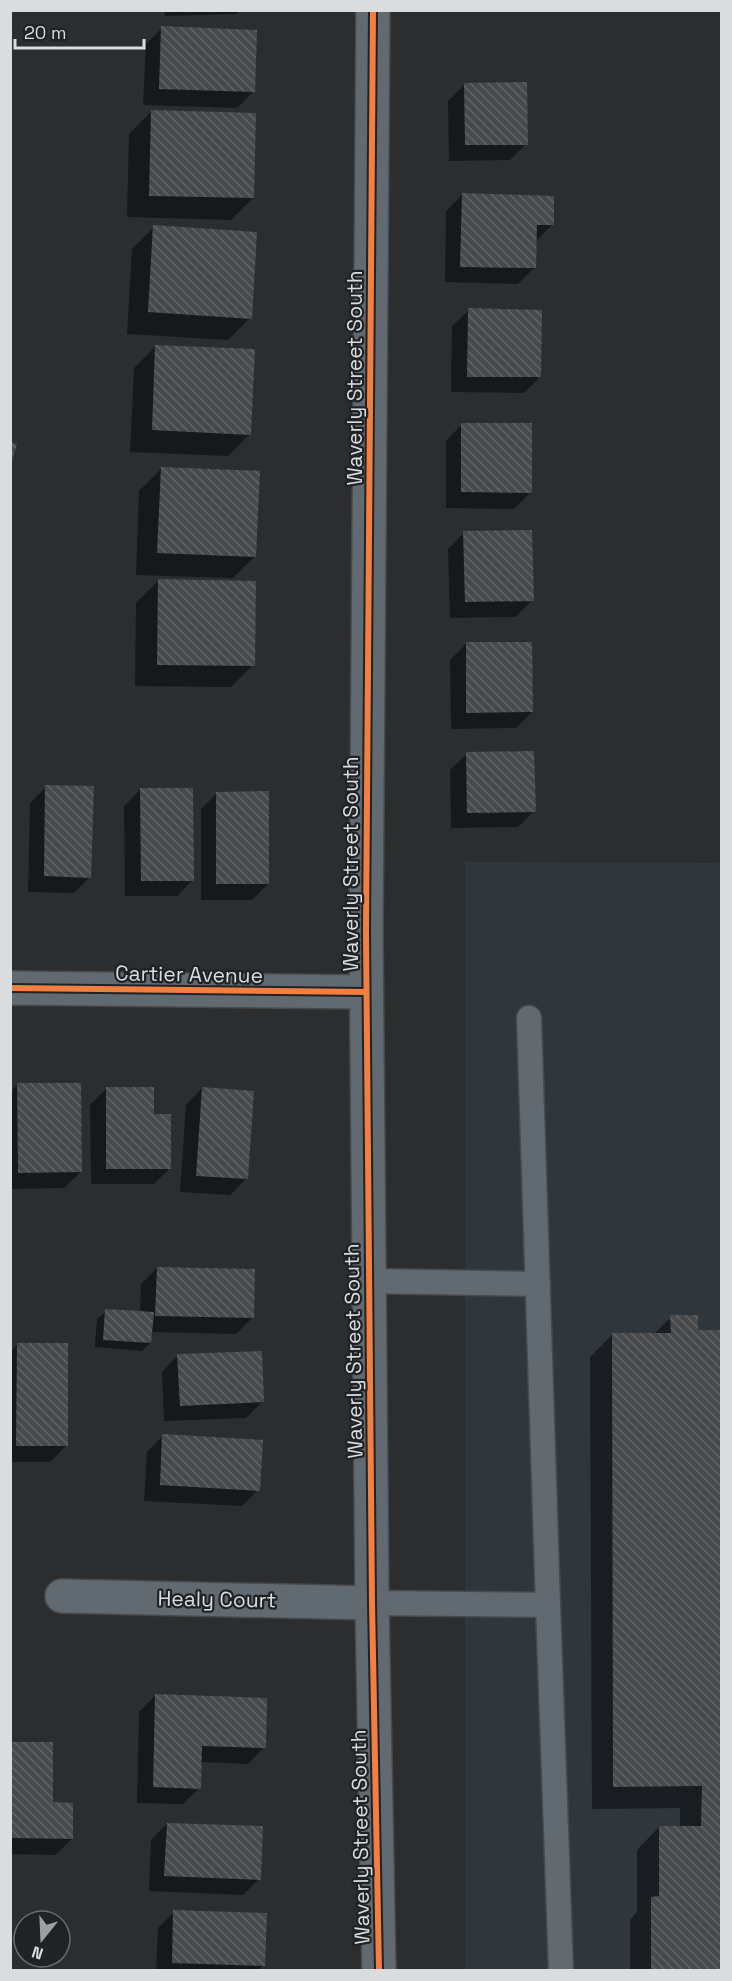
<svg xmlns="http://www.w3.org/2000/svg" width="732" height="1981" viewBox="0 0 732 1981" font-family="'Space Grotesk',sans-serif">
  <style>
    .built { fill: #2f363c }
    .shadow { fill: #0007 }
    .building { fill: url(#building-back-hatch) }
    .lines { fill: none; stroke-linecap: round; stroke-linejoin: round }
    .service-casing { stroke: #48494a; stroke-width: 27 }
    .minor-casing { stroke: #48494a; stroke-width: 36 }
    .service { stroke: #616971; stroke-width: 24 }
    .minor { stroke: #616971; stroke-width: 33 }
    .cycleway-casing { stroke: #202326; stroke-width: 10 }
    .cycleway { stroke: #f27e40; stroke-width: 6 }
    .labels { text-anchor: middle; dominant-baseline: central; stroke-width: 4.5; stroke-linejoin: round; paint-order: stroke }
    .street-label { font-size: 21px; fill: #dadcdd; stroke: #202326 }
  </style>
  <defs>
    <pattern id="building-back-hatch" width="6" height="6" patternUnits="userSpaceOnUse" patternTransform="scale(1.5)"><rect width="6" height="6" fill="#47494a"/><path d="M-1 5l2 2M0 0l6 6M5-1l2 2" fill="none" stroke="#616364"/></pattern>
  </defs>
  <rect width="100%" height="100%" fill="#2b2d2f"/>
  <!-- built -->
  <polygon class="built" points="465,862 721,863 721,1970 465,1970"/>
  <!-- shadow -->
  <g class="shadow">
    <polygon points="164,10 240,10 237,14 165,16"/>
    <polygon points="162,28 253,92 237,108 143,105 146,44"/>
    <polygon points="464,85 526,144 510,160 449,161 448,101"/>
    <polygon points="151,112 253,198 231,220 127,217 129,134"/>
    <polygon points="462,195 552,225 536,241 535,267 518,284 445,282 446,211"/>
    <polygon points="154,227 250,318 228,340 127,334 132,249"/>
    <polygon points="469,310 540,377 524,393 451,392 452,326"/>
    <polygon points="156,346 250,434 228,456 130,452 134,368"/>
    <polygon points="462,424 530,493 514,509 446,508 446,441"/>
    <polygon points="161,469 255,556 233,578 136,575 139,491"/>
    <polygon points="464,533 532,600 516,617 450,618 448,549"/>
    <polygon points="158,581 253,665 231,687 135,686 136,603"/>
    <polygon points="466,644 532,712 516,728 451,729 450,660"/>
    <polygon points="467,754 534,811 518,827 451,828 450,770"/>
    <polygon points="46,787 90,877 74,893 28,892 30,803"/>
    <polygon points="141,789 193,880 177,896 125,896 124,806"/>
    <polygon points="217,793 268,884 252,900 201,900 201,809"/>
    <polygon points="17,1085 81,1172 64,1188 10,1189 10,1092"/>
    <polygon points="202,1088 246,1179 230,1195 180,1192 186,1105"/>
    <polygon points="106,1089 170,1168 154,1184 91,1184 90,1105"/>
    <polygon points="157,1268 252,1318 236,1334 151,1332 150,1343 142,1351 95,1347 97,1319 106,1311 140,1313 141,1284"/>
    <polygon points="671,1317 696,1332 719,1384 722,1384 722,1970 630,1970 630,1920 637,1912 637,1850 659,1827 680,1827 680,1808 592,1809 590,1357 612,1335 653,1335"/>
    <polygon points="17,1345 66,1446 50,1462 10,1462 10,1352"/>
    <polygon points="178,1355 262,1402 246,1418 164,1421 162,1372"/>
    <polygon points="163,1436 258,1490 242,1506 144,1501 147,1452"/>
    <polygon points="156,1695 264,1747 248,1764 200,1762 199,1788 183,1804 137,1803 139,1712"/>
    <polygon points="10,1743 72,1839 55,1855 10,1854"/>
    <polygon points="167,1824 259,1879 243,1895 149,1891 151,1840"/>
    <polygon points="174,1912 264,1965 258,1970 156,1970 158,1928"/>
  </g>
  <!-- building -->
  <g class="building">
    <polygon points="161,26 257,30 255,92 159,89"/>
    <polygon points="527,82 528,145 465,145 464,83"/>
    <polygon points="151,110 256,113 254,198 149,196"/>
    <polygon points="462,193 554,196 554,225 537,225 536,268 460,267"/>
    <polygon points="153,225 257,232 252,319 148,312"/>
    <polygon points="468,308 542,310 541,377 467,377"/>
    <polygon points="155,345 255,349 251,435 152,430"/>
    <polygon points="461,423 532,423 532,493 461,492"/>
    <polygon points="10,442 17,444 11,464 10,464"/>
    <polygon points="161,467 260,471 256,557 157,553"/>
    <polygon points="532,530 534,601 465,602 463,531"/>
    <polygon points="158,579 256,581 255,666 157,665"/>
    <polygon points="466,642 532,642 533,712 466,713"/>
    <polygon points="534,751 536,812 467,813 466,752"/>
    <polygon points="45,785 94,786 91,878 44,876"/>
    <polygon points="140,788 193,788 194,881 141,881"/>
    <polygon points="269,791 269,884 216,884 216,792"/>
    <polygon points="17,1083 81,1083 82,1172 18,1173"/>
    <polygon points="106,1087 154,1087 154,1114 171,1114 171,1169 106,1169"/>
    <polygon points="202,1087 254,1091 248,1179 196,1176"/>
    <polygon points="157,1267 255,1269 254,1318 155,1316"/>
    <polygon points="105,1309 154,1312 151,1343 103,1340"/>
    <polygon points="670,1315 698,1315 698,1330 720,1330 722,1970 651,1970 651,1897 659,1896 659,1826 701,1826 702,1786 613,1787 612,1333 671,1333"/>
    <polygon points="17,1343 68,1343 68,1446 16,1446"/>
    <polygon points="262,1351 264,1402 180,1406 177,1354"/>
    <polygon points="162,1434 263,1440 260,1491 160,1485"/>
    <polygon points="155,1694 267,1698 266,1748 202,1746 201,1789 153,1787"/>
    <polygon points="10,1742 53,1742 53,1802 73,1803 73,1839 10,1838"/>
    <polygon points="167,1823 263,1826 261,1880 164,1876"/>
    <polygon points="173,1910 267,1913 265,1966 172,1963"/>
  </g>
  <g class="lines">
    <defs>
      <g id="service">
        <polyline points="369,1281 538,1284"/>
        <polyline points="372,1603 548,1605 529,1018"/>
        <polyline points="548,1605 561,1970"/>
      </g>
      <g id="minor">
        <polyline points="373,10 366,931 372,1603 379,1970"/>
        <polyline points="10,988 366,992"/>
        <polyline points="62,1596 372,1603"/>
      </g>
    </defs>
    <!-- service casing -->
    <use href="#service" class="service-casing"/>
    <!-- minor casing -->
    <use href="#minor" class="minor-casing"/>
    <!-- service -->
    <use href="#service" class="service"/>
    <!-- minor -->
    <use href="#minor" class="minor"/>
    <defs>
      <g id="cycleway">
        <polyline points="373,10 366,931 372,1603 379,1970"/>
        <polyline points="10,988 366,992"/>
      </g>
    </defs>
    <!-- cycleway casing -->
    <use href="#cycleway" class="cycleway-casing"/>
    <!-- cycleway -->
    <use href="#cycleway" class="cycleway"/>
  </g>
  <g class="labels">
    <!-- street labels -->
    <g class="street-label">
      <text transform="translate(354 378) rotate(-90)">Waverly Street South</text>
      <text transform="translate(350 864) rotate(-90)">Waverly Street South</text>
      <text transform="translate(189 974) rotate(1)">Cartier Avenue</text>
      <text transform="translate(353 1351) rotate(-91)">Waverly Street South</text>
      <text transform="translate(217 1599) rotate(1)">Healy Court</text>
      <text transform="translate(360 1837) rotate(-91)">Waverly Street South</text>
    </g>
  </g>
  <!-- border -->
  <rect width="732" height="1981" fill="none" stroke="#dadcdd" stroke-width="24"/>
  <!-- north arrow -->
  <g transform="translate(42 1939) rotate(198)"><circle r="28" fill="#202326" stroke="#6a6d6f" stroke-width="1.5"/>
  <path d="M0-4.5L10 22L0 15L-10 22Z" fill="#9d9fa0"/>
  <text y="-9" font-size="16" font-weight="bold" text-anchor="middle" fill="#dadcdd">N</text>
  </g>
  <!-- scale -->
  <path d="M15 39v9h129v-9" fill="none" stroke="#dadcdd" stroke-width="3"/>
  <text x="24" y="39" font-size="18" fill="#dadcdd" stroke="#202326" stroke-width="4.5" paint-order="stroke">20 m</text>
</svg>
